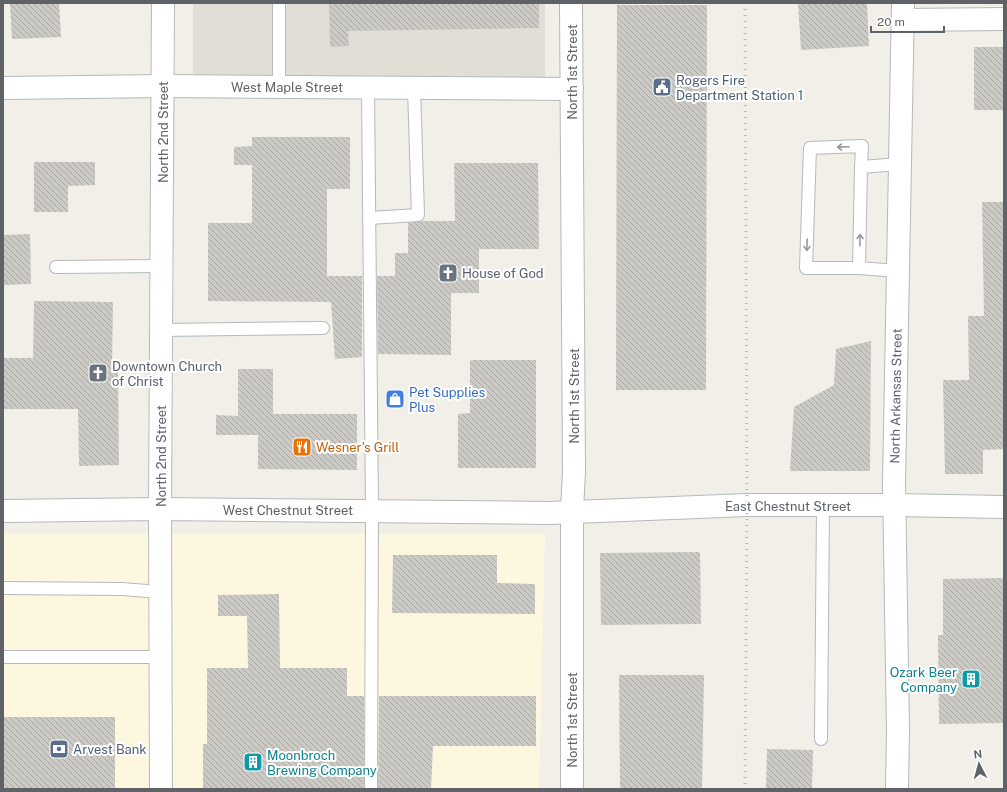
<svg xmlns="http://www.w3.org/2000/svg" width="1007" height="792" viewBox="0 0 1007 792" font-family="'Public Sans',sans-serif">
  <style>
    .commercial { fill: #fef7e0 }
    .education { fill: #e1ded6 }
    .building { fill: url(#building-back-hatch) }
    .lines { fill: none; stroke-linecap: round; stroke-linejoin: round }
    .service-casing { stroke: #b5b8bc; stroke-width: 14 }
    .minor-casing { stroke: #b5b8bc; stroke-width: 24 }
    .tertiary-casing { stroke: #b5b8bc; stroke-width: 24 }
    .secondary-casing { stroke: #b6babf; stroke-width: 24 }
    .service { stroke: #fff; stroke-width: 12 }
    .minor { stroke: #fff; stroke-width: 22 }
    .tertiary { stroke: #fff; stroke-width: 22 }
    .secondary { stroke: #fff; stroke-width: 22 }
    .rail { stroke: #b6b7b8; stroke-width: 3; stroke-dasharray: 1 5; stroke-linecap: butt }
    .oneway { stroke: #979a9d }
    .labels { text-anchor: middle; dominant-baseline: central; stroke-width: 4; stroke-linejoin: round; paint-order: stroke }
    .street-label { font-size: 13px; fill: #5f6368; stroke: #fff }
    .service-label { font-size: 13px; fill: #4e5e75; stroke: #fff; text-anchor: start }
    .worship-label { font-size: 13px; fill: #5b616d; stroke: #fff; text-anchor: start }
    .shop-label { font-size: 13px; fill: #366cbe; stroke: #fff; text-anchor: start }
    .food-label { font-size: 13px; fill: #c56008; stroke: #fff; text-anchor: start }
    .culture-label { font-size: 13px; fill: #0d838f; stroke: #fff; text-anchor: end }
  </style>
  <defs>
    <pattern id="building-back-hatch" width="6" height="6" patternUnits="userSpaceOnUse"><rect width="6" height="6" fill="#cccac5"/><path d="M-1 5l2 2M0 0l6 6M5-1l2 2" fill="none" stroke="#a9a8a4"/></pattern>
  </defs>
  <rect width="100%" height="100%" fill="#f1efe8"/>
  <!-- commercial -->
  <polygon class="commercial" points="3,534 545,534 539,789 3,789"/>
  <!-- education -->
  <polygon class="education" points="193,3 545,3 545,83 193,74"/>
  <!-- building -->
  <g class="building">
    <polygon points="10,3 59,3 61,37 12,39"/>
    <polygon points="329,3 539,3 539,28 348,31 349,46 330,47"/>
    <polygon points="798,3 867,3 869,46 801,50"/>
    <polygon points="617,5 707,5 706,390 616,390"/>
    <rect x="974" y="47" width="30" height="63"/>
    <polygon points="252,137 350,137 350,189 327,189 327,276 362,276 362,357 335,359 331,302 208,301 208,223 252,223 252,165 234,165 234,147 252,146"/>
    <polygon points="34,162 95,162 95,185 68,186 68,212 34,212"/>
    <polygon points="454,163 538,163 539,249 479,249 479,293 451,293 451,355 378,354 377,276 395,276 395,253 408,253 408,223 422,221 455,221"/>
    <polygon points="982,202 1004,202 1004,449 983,450 983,474 945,474 943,380 969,380 968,316 984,316"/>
    <polygon points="30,234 31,284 3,285 3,235"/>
    <polygon points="34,301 113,302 112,368 118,368 119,465 79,466 78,409 3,409 3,358 33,358"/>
    <polygon points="871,341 870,471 790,471 794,407 834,385 836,349"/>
    <polygon points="470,360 536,360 536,468 458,468 458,414 470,413"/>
    <polygon points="238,369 273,369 273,414 357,414 357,470 258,469 258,435 216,435 216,415 238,416"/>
    <polygon points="700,552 701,624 601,625 600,553"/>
    <polygon points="393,555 497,555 497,583 535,584 535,614 392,613"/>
    <polygon points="1004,578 1004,723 939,724 938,635 943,635 943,579"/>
    <polygon points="279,594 280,668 347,668 347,696 364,696 364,789 203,789 203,744 207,744 207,668 248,668 247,616 218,616 218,595"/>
    <polygon points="619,675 704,675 702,789 620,789"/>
    <polygon points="379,696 536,696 536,746 433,746 431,789 378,789"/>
    <rect x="3" y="717" width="112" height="72"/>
    <polygon points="767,749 813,750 812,789 766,789"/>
  </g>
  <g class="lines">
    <defs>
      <g id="service">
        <polyline points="279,3 279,87"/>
        <polyline points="368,88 372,511 371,789"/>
        <polyline points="369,218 418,215 414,88"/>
        <polyline points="56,267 162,266"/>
        <polyline points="859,268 806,268 810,148 862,146 861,167"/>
        <polyline points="898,271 859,268 861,167 900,164"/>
        <polyline points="162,330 323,328"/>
        <polyline points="3,588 122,589 160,592"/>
        <polyline points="3,657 160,657"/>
        <polyline points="821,739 823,505"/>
      </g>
      <g id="minor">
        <polyline points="571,3 574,471 572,511 572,789"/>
        <polyline points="903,20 1004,19"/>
        <polyline points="3,88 164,86 572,89"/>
        <polyline points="3,511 160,509 549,513 747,505 895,505 1004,507"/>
      </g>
      <polyline id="tertiary" points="897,789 898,731 894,483 903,3"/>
      <polyline id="secondary" points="161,789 160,509 163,3"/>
    </defs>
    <!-- service casing -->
    <use href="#service" class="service-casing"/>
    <!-- minor casing -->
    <use href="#minor" class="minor-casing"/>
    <!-- tertiary casing -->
    <use href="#tertiary" class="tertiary-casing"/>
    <!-- secondary casing -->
    <use href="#secondary" class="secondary-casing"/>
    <!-- service -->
    <use href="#service" class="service"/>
    <!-- minor -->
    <use href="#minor" class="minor"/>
    <!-- tertiary -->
    <use href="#tertiary" class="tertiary"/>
    <!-- secondary -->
    <use href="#secondary" class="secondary"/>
    <!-- rail -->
    <polyline class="rail" points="745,3 747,505 745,789"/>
  </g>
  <!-- one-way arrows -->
  <defs><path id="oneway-shaft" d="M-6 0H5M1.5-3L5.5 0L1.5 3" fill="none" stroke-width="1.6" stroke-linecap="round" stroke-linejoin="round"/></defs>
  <g class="oneway">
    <use href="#oneway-shaft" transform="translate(843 147) rotate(178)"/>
    <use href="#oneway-shaft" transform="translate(860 240) rotate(-89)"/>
    <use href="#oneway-shaft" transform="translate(807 245) rotate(92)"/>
  </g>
  <!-- icons -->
  <defs>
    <symbol id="civic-square" viewBox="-11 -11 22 22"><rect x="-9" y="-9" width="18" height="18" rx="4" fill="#5c6f8a" stroke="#fff"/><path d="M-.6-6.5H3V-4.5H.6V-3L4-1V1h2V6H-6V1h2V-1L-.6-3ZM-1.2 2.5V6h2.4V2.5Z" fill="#fff"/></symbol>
    <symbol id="church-square" viewBox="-11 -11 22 22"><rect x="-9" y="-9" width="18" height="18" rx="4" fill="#6b7280" stroke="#fff"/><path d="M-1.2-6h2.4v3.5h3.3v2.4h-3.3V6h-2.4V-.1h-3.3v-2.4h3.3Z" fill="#fff"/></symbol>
    <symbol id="shop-square" viewBox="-11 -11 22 22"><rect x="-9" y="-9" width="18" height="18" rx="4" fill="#3f7fe0" stroke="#fff"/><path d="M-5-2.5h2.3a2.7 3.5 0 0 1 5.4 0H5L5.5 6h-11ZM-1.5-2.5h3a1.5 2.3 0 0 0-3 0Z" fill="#fff"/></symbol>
    <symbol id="restaurant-square" viewBox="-11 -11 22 22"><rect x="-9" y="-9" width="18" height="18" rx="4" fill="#e8710a" stroke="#fff"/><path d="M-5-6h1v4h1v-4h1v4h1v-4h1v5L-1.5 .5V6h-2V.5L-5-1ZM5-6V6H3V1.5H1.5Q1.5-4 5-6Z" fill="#fff"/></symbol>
    <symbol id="building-square" viewBox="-11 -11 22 22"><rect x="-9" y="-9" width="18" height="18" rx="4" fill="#0f9aa8" stroke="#fff"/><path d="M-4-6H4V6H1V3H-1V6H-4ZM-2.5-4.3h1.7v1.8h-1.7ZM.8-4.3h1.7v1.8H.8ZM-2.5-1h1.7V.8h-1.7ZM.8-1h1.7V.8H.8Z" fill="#fff"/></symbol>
    <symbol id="bank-square" viewBox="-11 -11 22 22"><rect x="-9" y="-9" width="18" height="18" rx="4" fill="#5c6f8a" stroke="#fff"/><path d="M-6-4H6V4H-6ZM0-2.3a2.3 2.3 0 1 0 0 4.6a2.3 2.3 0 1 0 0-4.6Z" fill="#fff"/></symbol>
  </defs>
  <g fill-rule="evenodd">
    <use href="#civic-square" x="651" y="76" width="22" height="22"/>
    <use href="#church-square" x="437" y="262" width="22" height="22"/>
    <use href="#church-square" x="87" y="362" width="22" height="22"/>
    <use href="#shop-square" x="384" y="388" width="22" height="22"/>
    <use href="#restaurant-square" x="291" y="436" width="22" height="22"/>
    <use href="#building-square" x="960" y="668" width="22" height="22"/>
    <use href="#bank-square" x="48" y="738" width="22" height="22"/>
    <use href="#building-square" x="242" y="751" width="22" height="22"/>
  </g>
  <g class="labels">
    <!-- street labels -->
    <g class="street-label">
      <text transform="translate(572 72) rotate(-90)">North 1st Street</text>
      <text x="287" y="87">West Maple Street</text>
      <text transform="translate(163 132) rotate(-90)">North 2nd Street</text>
      <text transform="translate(574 396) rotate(-90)">North 1st Street</text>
      <text transform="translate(896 396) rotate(-89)">North Arkansas Street</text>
      <text transform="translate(161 456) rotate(-90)">North 2nd Street</text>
      <text x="788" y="506">East Chestnut Street</text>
      <text x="288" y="510">West Chestnut Street</text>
      <text transform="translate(572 720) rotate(-90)">North 1st Street</text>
    </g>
    <!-- service labels -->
    <g class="service-label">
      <text x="676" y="80">Rogers Fire<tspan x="676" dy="15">Department Station 1</tspan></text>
      <text x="73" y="749">Arvest Bank</text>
    </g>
    <!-- worship labels -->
    <g class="worship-label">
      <text x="462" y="273">House of God</text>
      <text x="112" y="366">Downtown Church<tspan x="112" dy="15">of Christ</tspan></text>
    </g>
    <!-- shop labels -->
    <g class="shop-label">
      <text x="409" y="392">Pet Supplies<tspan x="409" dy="15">Plus</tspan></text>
    </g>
    <!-- food labels -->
    <g class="food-label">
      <text x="316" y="447">Wesner's Grill</text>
    </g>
    <!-- culture labels -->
    <g class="culture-label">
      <text x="957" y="672">Ozark Beer<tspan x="957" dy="15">Company</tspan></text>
      <text x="267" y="755" text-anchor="start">Moonbroch<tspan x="267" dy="15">Brewing Company</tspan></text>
    </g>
  </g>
  <!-- border -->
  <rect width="1007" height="792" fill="none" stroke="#5f6368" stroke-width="8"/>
  <!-- north arrow -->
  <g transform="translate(979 764) rotate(354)" stroke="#ffffff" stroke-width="3" paint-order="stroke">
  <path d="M0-3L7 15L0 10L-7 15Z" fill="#5f6368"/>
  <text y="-6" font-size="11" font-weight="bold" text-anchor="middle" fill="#5f6368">N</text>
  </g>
  <!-- scale -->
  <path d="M871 26v6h73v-6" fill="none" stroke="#5f6368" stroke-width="2"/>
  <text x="877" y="26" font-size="12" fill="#5f6368" stroke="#ffffff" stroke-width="3" paint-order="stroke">20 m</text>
</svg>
